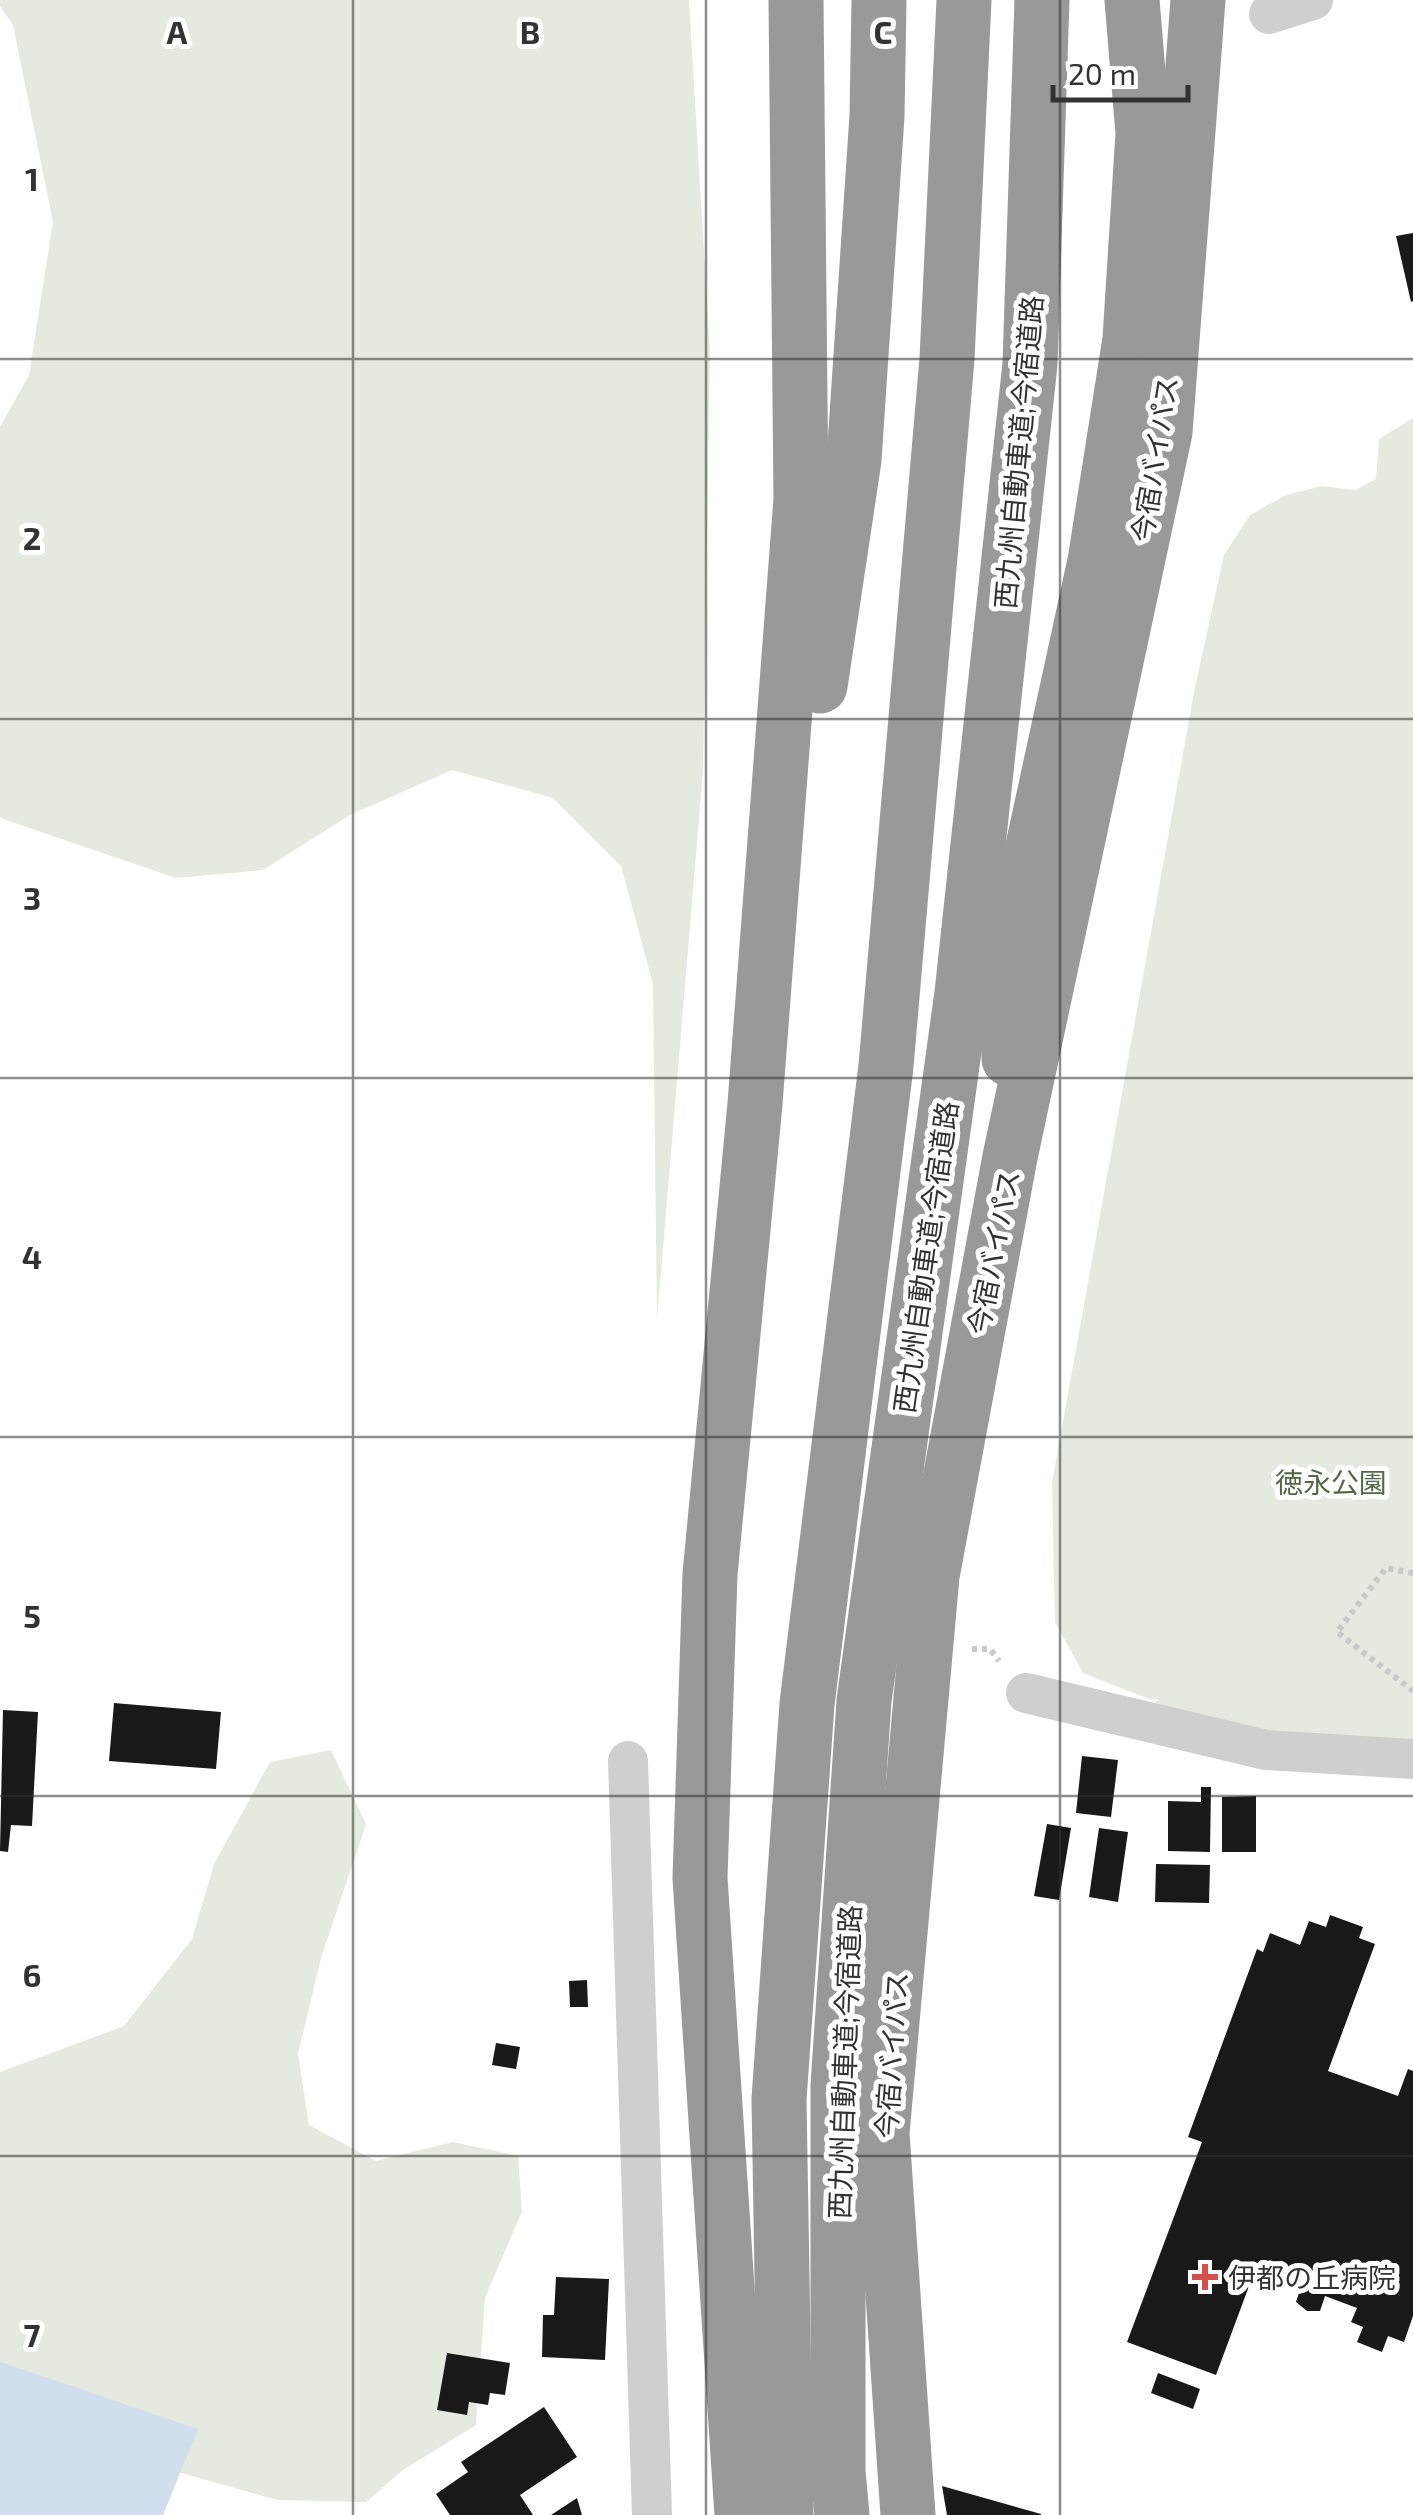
<svg xmlns="http://www.w3.org/2000/svg" width="1413" height="2515" viewBox="0 0 1413 2515" font-family="'Exo 2','Noto Sans JP',sans-serif">
  <style>
    .green { fill: #e4eadf }
    .water { fill: #d1deeb }
    .building { fill: #191919 }
    .lines { fill: none; stroke-linecap: round; stroke-linejoin: round }
    .path { stroke: #c9c9c9; stroke-width: 6; stroke-dasharray: 5 5; stroke-linecap: butt }
    .street { stroke: #cfcfcf; stroke-width: 40 }
    .highway { stroke: #999; stroke-width: 55 }
    .grid { fill: none; stroke: #323232; stroke-width: 2.5; stroke-opacity: 0.55 }
    .poi-dot { fill: #d54e48; stroke: #fff; stroke-width: 4 }
    .labels { text-anchor: middle; dominant-baseline: central; stroke-width: 10; stroke-linejoin: round; paint-order: stroke }
    .street-label { font-size: 28px; fill: #323232; stroke: #fff }
    .park-label { font-size: 28px; fill: #516a43; stroke: #fff }
    .poi-label { font-size: 28px; fill: #323232; stroke: #fff; text-anchor: start }
    .grid-label { font-size: 32px; text-anchor: middle; font-weight: bold; fill: #323232; stroke: #fff; stroke-width: 10; stroke-linejoin: round; paint-order: stroke }
  </style>
  <rect width="100%" height="100%" fill="#fff"/>
  <!-- green -->
  <g class="green">
    <polygon points="0,0 689,0 710,352 703,771 657,1320 653,984 621,866 553,798 452,770 350,815 263,870 176,878 0,818 0,427 29,375 53,222 13,25 0,6"/>
    <polygon points="1413,418 1413,1749 1230,1738 1154,1702 1160,1700 1149,1699 1083,1673 1055,1622 1052,1483 1195,687 1224,555 1250,515 1286,495 1322,486 1355,490 1376,479 1379,439"/>
    <polygon points="331,1750 366,1824 321,1958 298,2054 309,2125 376,2161 453,2142 518,2156 522,2211 485,2298 476,2425 403,2470 366,2502 277,2500 0,2422 0,2072 124,2026 192,1939 214,1864 270,1762"/>
  </g>
  <!-- water -->
  <polygon class="water" points="0,2362 198,2429 163,2515 0,2515"/>
  <!-- building -->
  <g class="building">
    <polygon points="1413,233 1413,301 1411,302 1396,236"/>
    <polygon points="114,1703 221,1712 216,1769 109,1761"/>
    <polygon points="3,1710 38,1712 32,1826 11,1825 8,1852 0,1851"/>
    <polygon points="1082,1756 1118,1760 1111,1817 1076,1813"/>
    <polygon points="1201,1787 1211,1787 1210,1852 1168,1851 1168,1801 1201,1802"/>
    <polygon points="1256,1796 1256,1852 1222,1852 1222,1797"/>
    <polygon points="1047,1824 1071,1828 1059,1900 1034,1896"/>
    <polygon points="1099,1828 1128,1832 1118,1902 1089,1897"/>
    <polygon points="1156,1864 1210,1865 1209,1903 1155,1902"/>
    <polygon points="1330,1915 1363,1927 1359,1938 1375,1944 1328,2071 1398,2096 1408,2069 1413,2071 1413,2316 1404,2342 1388,2336 1382,2352 1357,2342 1363,2327 1351,2322 1357,2308 1325,2296 1320,2311 1307,2311 1296,2302 1301,2287 1255,2270 1216,2375 1127,2342 1202,2142 1188,2137 1257,1949 1263,1952 1270,1933 1300,1945 1309,1921 1326,1927"/>
    <polygon points="587,1980 588,2007 570,2007 569,1981"/>
    <polygon points="496,2043 520,2047 516,2069 492,2065"/>
    <polygon points="556,2277 609,2279 605,2360 542,2357 543,2315 554,2315"/>
    <polygon points="447,2353 510,2363 505,2395 490,2393 488,2405 469,2402 467,2415 437,2410"/>
    <polygon points="1158,2373 1200,2389 1193,2409 1151,2393"/>
    <polygon points="544,2407 577,2457 520,2495 533,2515 450,2515 436,2494 468,2472 461,2462"/>
    <polygon points="942,2486 1041,2514 1041,2515 947,2515"/>
    <polygon points="577,2498 582,2515 551,2515"/>
  </g>
  <g class="lines">
    <!-- path -->
    <g class="path">
      <polyline points="1413,1573 1386,1568 1337,1632 1413,1691"/>
      <polyline points="972,1649 990,1649 999,1661"/>
    </g>
    <!-- street -->
    <g class="street">
      <polyline points="1269,14 1313,0"/>
      <polyline points="1026,1693 1266,1750 1413,1759"/>
      <polyline points="628,1761 652,2515"/>
    </g>
    <!-- highway -->
    <g class="highway">
      <polyline points="820,686 854,460 877,116 879,0"/>
      <polyline points="1009,1059 1007,966 1095,561 1130,339 1143,133 1132,0"/>
      <polyline points="742,2515 700,1878 710,1574 755,1104 801,499 796,0"/>
      <polyline points="786,2515 779,2099 807,1704 886,1066 947,359 964,0"/>
      <polyline points="842,2515 838,2472 838,2085 864,1701 962,993 1030,364 1042,0"/>
      <polyline points="908,2515 882,2133 932,1576 1010,1157 1165,432 1198,0"/>
    </g>
  </g>
  <!-- grid -->
  <path class="grid" d="M 353,0 L 353,2515M 706,0 L 706,2515M 1060,0 L 1060,2515M 0,359 L 1413,359M 0,719 L 1413,719M 0,1078 L 1413,1078M 0,1437 L 1413,1437M 0,1796 L 1413,1796M 0,2156 L 1413,2156"/>
  <!-- markers -->
  <path class="poi-dot" d="M1200 2262h10v10h10v10h-10v10h-10v-10h-10v-10h10z"/>
  <g class="labels">
    <!-- street labels -->
    <g class="street-label">
      <text transform="translate(1018 452) rotate(-85)">西九州自動車道;今宿道路</text>
      <text transform="translate(1154 459) rotate(-81)">今宿バイパス</text>
      <text transform="translate(993 1252) rotate(-79)">今宿バイパス</text>
      <text transform="translate(925 1257) rotate(-82)">西九州自動車道;今宿道路</text>
      <text transform="translate(891 2055) rotate(-86)">今宿バイパス</text>
      <text transform="translate(844 2062) rotate(-88)">西九州自動車道;今宿道路</text>
    </g>
    <!-- park labels -->
    <g class="park-label">
      <text x="1331" y="1482">徳永公園</text>
    </g>
    <!-- poi labels -->
    <g class="poi-label">
      <text x="1228" y="2277">伊都の丘病院</text>
    </g>
  </g>
  <g class="grid-label">
    <text x="177" y="44">A</text>
    <text x="530" y="44">B</text>
    <text x="883" y="44">C</text>
    <text x="32" y="191">1</text>
    <text x="32" y="550">2</text>
    <text x="32" y="910">3</text>
    <text x="32" y="1269">4</text>
    <text x="32" y="1628">5</text>
    <text x="32" y="1987">6</text>
    <text x="32" y="2347">7</text>
  </g>
  <!-- scale -->
  <path d="M1053 85v15h135v-15" fill="none" stroke="#323232" stroke-width="5"/>
  <text x="1068" y="85" font-size="30" fill="#323232" stroke="#ffffff" stroke-width="8" paint-order="stroke">20 m</text>
</svg>
